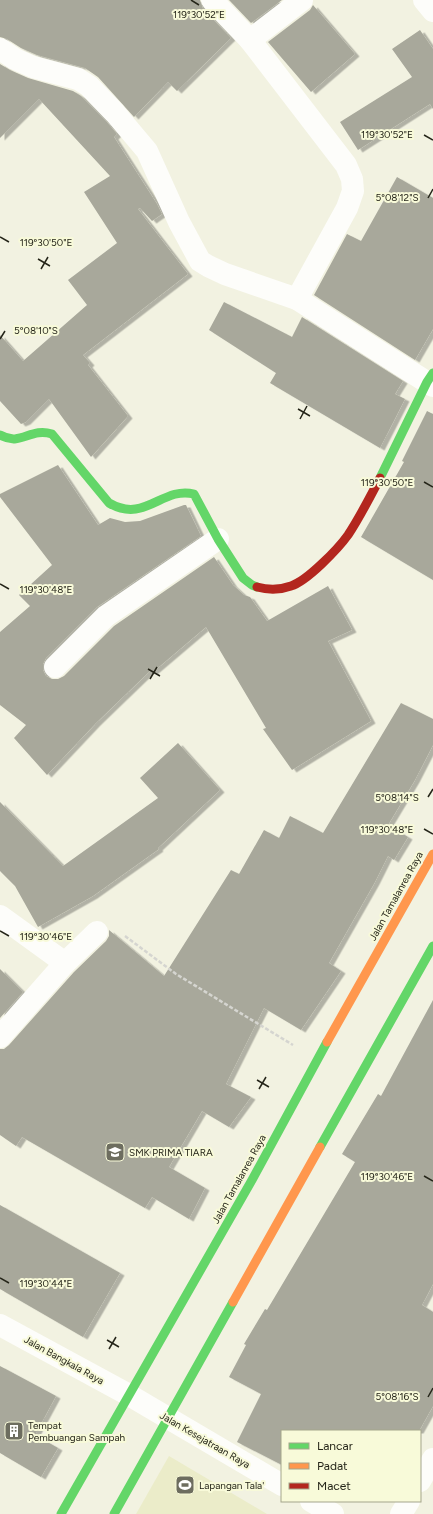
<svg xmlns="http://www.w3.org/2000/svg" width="433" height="1514" viewBox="0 0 433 1514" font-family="Figtree,sans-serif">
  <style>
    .green { fill: #ebecc9 }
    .building { fill: #a8a89b; filter: url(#shadow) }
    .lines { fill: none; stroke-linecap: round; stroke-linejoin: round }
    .path { stroke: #d5d5d0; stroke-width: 2.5; stroke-dasharray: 4 2; stroke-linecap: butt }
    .street { stroke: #fdfdfa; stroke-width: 22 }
    .fast { stroke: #63d668; stroke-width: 9 }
    .slow { stroke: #ff974d; stroke-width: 9 }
    .jam { stroke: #b3261e; stroke-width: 9 }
    .ticks { fill: none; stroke: #252519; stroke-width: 1.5 }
    .labels { text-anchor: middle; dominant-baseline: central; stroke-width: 4; stroke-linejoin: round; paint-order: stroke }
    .street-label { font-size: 10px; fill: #252519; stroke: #f8fad9 }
    .poi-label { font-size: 10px; fill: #252519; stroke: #f8fad9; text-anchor: start }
    .ticks-label { font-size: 10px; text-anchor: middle; fill: #252519; stroke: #f8fad9; stroke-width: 4; stroke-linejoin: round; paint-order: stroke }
  </style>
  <defs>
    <filter id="shadow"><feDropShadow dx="4.5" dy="2.5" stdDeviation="0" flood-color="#0004"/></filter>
  </defs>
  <rect width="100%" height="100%" fill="#f2f2e1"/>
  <!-- green -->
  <polygon class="green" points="169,1456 267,1514 136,1514"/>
  <!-- building -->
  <g class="building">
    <polygon points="0,0 200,0 203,9 231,38 177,91 168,82 134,117 98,77 85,68 37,55 21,48 7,39 0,37"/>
    <polygon points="229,0 282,0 251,23"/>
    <polygon points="313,5 355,54 311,92 268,42 310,10"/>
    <polygon points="420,30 433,49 433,109 430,104 358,150 340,122 412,77 392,49"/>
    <polygon points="0,64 10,70 28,78 73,91 81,96 106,121 117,134 114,137 157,204 162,214 152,221 140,208 138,209 188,274 83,355 90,363 88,365 128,416 91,457 49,399 26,422 21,424 0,401 0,335 23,361 87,305 68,280 117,243 84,192 110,176 39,99 0,138"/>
    <polygon points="397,177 433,198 433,329 415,360 314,295 347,234 361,241"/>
    <polygon points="224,302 292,337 302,317 403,381 395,394 405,399 380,448 270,383 276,373 209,330"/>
    <polygon points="427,411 433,414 433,580 361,537 404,462 402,461"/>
    <polygon points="58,465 98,525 110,518 125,522 140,521 184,505 186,505 201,536 97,607 46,658 43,664 43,670 46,676 52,679 58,679 64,676 114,626 214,557 233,585 244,595 250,597 267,621 328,586 352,630 328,641 371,721 292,770 263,729 266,728 206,627 153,672 151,670 96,723 47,775 14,738 26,725 0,705 0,632 30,606 19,595 52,565 0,497 0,494"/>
    <polygon points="401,703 433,719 433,745 415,780 388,825 408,837 394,860 388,856 375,882 329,963 341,971 301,1030 264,1008 226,1084 251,1097 229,1127 202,1111 169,1167 205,1188 189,1219 152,1197 145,1208 22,1137 16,1146 0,1135 0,1049 4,1049 9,1045 74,972 106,941 109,936 109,930 164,976 231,870 239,874 264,830 279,838 290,816 323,833"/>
    <polygon points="178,743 220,790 158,848 159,849 93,896 38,927 15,886 0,871 0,802 63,866 158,798 140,778"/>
    <polygon points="0,969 23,992 0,1018"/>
    <polygon points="433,1000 433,1284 422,1305 433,1312 433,1406 419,1431 282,1431 282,1465 237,1442 261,1394 229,1377 246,1345 244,1344 265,1309 267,1310 355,1162 342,1154 378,1094 381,1096"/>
    <polygon points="0,1205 120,1273 83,1337 0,1289"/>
    <polygon points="0,1366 56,1396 35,1435 58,1448 41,1477 0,1453"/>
  </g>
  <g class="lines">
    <!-- path -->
    <polyline class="path" points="125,936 176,974 293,1045"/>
    <!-- street -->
    <g class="street">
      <polyline points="212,0 250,40 346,165 352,179 353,191 347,208 297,299"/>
      <polyline points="424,0 433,11"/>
      <polyline points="250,40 302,0"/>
      <polyline points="0,49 15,59 33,67 78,79 89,86 115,113 147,151 179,222 200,261 208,266 225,274 297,299 433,386"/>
      <polyline points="55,667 106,616 218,539"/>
      <polyline points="0,916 65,963"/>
      <polyline points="0,1037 65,963 97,932"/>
      <polyline points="0,1325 129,1395 282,1485"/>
      <polyline points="420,1481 433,1459"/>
      <polyline points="311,1501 333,1514"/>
      <polyline points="401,1514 409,1501"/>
    </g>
    <!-- fast -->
    <g class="fast">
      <path d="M 0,435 C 21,447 30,427 52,434 L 109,503 C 145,524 162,486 194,494 L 218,539 L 243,578 L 252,585 L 257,587"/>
      <polyline points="380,478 427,382 433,373"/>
      <polyline points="320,1147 433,946"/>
      <polyline points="61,1514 252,1180 327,1042"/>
      <polyline points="114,1514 233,1302"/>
    </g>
    <!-- slow -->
    <g class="slow">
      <polyline points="327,1042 433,854"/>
      <polyline points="233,1302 320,1147"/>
    </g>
    <!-- jam -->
    <path class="jam" d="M 257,587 C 268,590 280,590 291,586 C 307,581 338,549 348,535 C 360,517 370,497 380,478"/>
  </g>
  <!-- ticks -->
  <path class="ticks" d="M 191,0 L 199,5M 424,135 L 433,140M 428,198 L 433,189M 0,237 L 9,242M 38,259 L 50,266M 41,269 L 48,257M 0,339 L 5,331M 298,409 L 310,416M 300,419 L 307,406M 424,482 L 433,487M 0,584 L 9,589M 148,669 L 160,676M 150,679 L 157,667M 428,797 L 433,789M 424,829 L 433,834M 0,931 L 9,936M 257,1080 L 269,1087M 259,1089 L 266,1077M 424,1176 L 433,1181M 0,1278 L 9,1283M 107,1340 L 119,1347M 109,1349 L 116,1337M 428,1397 L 433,1388"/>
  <!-- icons -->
  <defs>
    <symbol id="school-square" viewBox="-11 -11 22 22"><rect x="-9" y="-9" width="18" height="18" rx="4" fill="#6d6d5f" stroke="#f8fad9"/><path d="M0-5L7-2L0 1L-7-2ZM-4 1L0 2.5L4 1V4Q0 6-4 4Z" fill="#fff"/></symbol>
    <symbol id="building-square" viewBox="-11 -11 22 22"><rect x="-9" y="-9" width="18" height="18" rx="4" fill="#6d6d5f" stroke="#f8fad9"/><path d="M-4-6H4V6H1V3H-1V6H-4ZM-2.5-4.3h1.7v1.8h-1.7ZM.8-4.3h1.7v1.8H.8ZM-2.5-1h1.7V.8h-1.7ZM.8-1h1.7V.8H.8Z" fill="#fff"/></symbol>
    <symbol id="stadium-square" viewBox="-11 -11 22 22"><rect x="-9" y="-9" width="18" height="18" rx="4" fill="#6d6d5f" stroke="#f8fad9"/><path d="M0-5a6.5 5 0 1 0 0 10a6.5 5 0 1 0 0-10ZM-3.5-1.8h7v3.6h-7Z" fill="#fff"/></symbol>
  </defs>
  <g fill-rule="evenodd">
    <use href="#school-square" x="104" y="1141" width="22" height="22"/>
    <use href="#building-square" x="3" y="1420" width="22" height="22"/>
    <use href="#stadium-square" x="174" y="1474" width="22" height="22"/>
  </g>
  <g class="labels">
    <!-- street labels -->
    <g class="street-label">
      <text transform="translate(396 896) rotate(-61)">Jalan Tamalanrea Raya</text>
      <text transform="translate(239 1179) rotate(-61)">Jalan Tamalanrea Raya</text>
      <text transform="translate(64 1360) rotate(29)">Jalan Bangkala Raya</text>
      <text transform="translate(205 1440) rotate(30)">Jalan Kesejatraan Raya</text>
    </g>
    <!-- poi labels -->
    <g class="poi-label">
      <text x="129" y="1152">SMK PRIMA TIARA</text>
      <text x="28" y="1425">Tempat<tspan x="28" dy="12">Pembuangan Sampah</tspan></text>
      <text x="199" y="1485">Lapangan Tala'</text>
    </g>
  </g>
  <g class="ticks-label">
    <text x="199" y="18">119°30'52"E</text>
    <text x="387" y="138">119°30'52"E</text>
    <text x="397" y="201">5°08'12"S</text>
    <text x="46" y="246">119°30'50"E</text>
    <text x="36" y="334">5°08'10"S</text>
    <text x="387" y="486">119°30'50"E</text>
    <text x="46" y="593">119°30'48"E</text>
    <text x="397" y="801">5°08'14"S</text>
    <text x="387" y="833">119°30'48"E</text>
    <text x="46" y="940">119°30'46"E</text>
    <text x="387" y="1180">119°30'46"E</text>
    <text x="46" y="1287">119°30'44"E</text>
    <text x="397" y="1400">5°08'16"S</text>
  </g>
  <!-- legend -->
  <rect x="281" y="1430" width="140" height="72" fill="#f8fad9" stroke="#a4a58c"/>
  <rect x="289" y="1443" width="20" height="6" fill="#63d668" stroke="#a4a58c"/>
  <text x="317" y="1450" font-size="12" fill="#252519">Lancar</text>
  <rect x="289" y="1463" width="20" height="6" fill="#ff974d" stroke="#a4a58c"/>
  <text x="317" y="1470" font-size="12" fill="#252519">Padat</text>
  <rect x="289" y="1483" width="20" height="6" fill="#b3261e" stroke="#a4a58c"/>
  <text x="317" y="1490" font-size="12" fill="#252519">Macet</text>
</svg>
